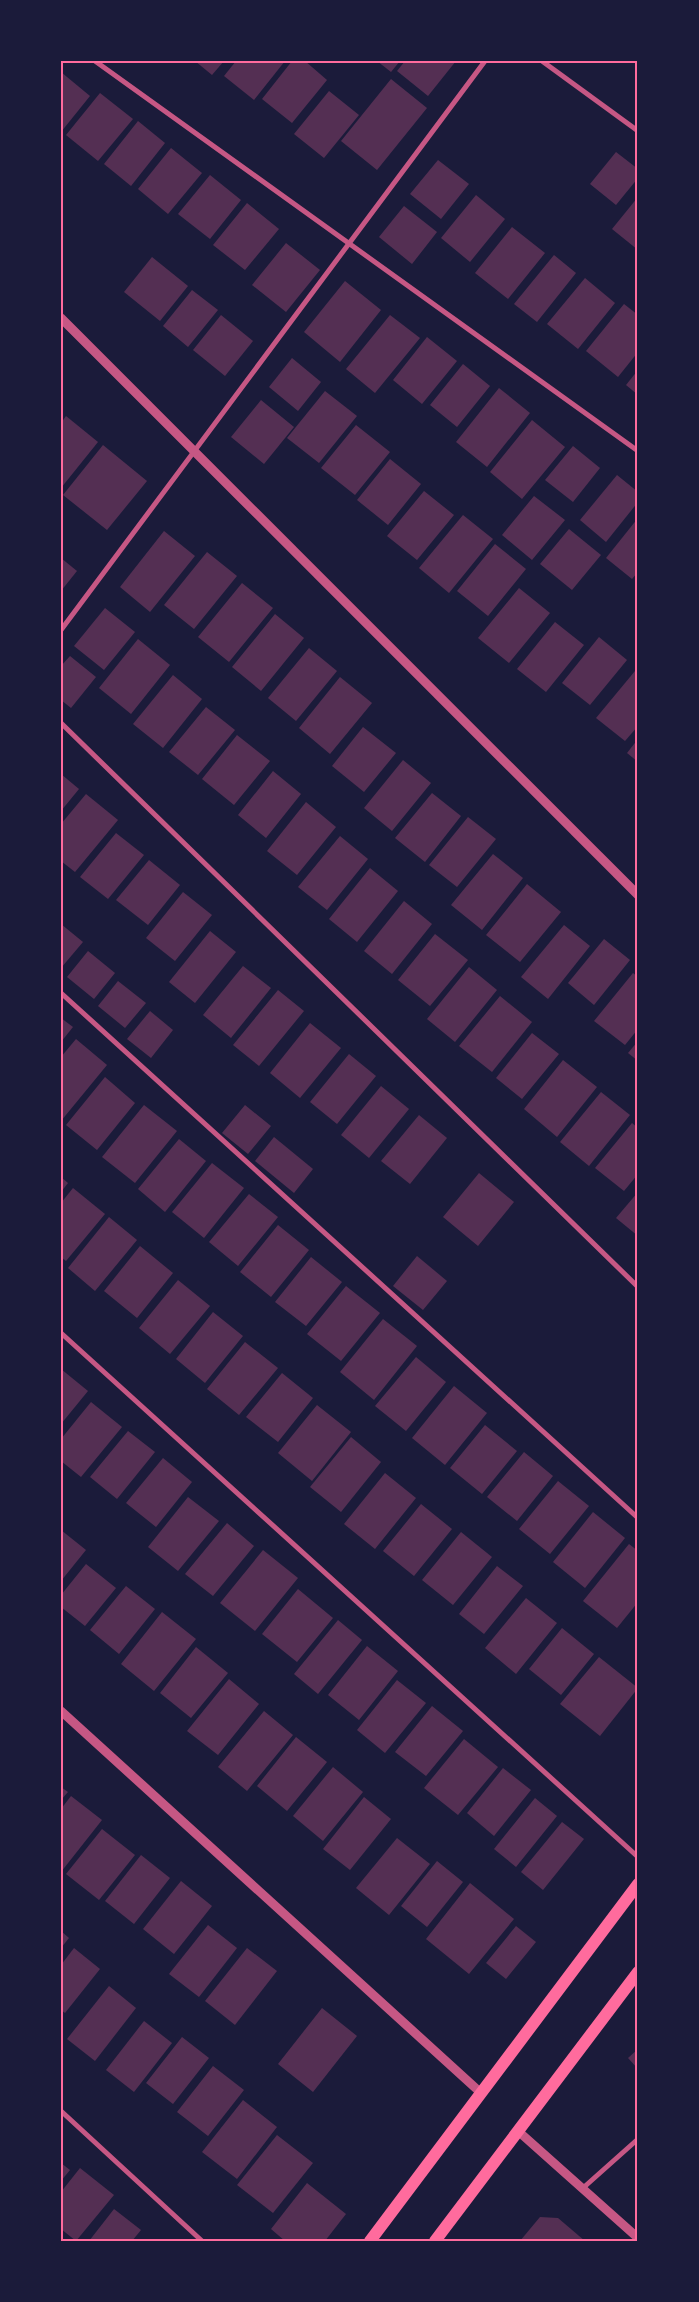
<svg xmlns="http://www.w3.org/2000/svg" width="699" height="2302" viewBox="0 0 699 2302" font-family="Spectral,serif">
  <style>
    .building { fill: #542f53 }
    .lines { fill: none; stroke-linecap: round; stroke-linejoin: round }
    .minor { stroke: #c65784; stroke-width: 5 }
    .tertiary { stroke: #c65784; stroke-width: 9 }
    .primary { stroke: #ff6b9d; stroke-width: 12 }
    .neatline { fill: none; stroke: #ff6b9d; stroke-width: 2 }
  </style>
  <rect width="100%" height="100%" fill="#1b1b3a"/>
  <!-- building -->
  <g class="building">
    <polygon points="195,61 224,61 212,75"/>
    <polygon points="236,61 285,61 254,100 224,76"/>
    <polygon points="292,61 305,61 327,80 292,123 262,99"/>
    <polygon points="377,61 400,61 391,72"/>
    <polygon points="405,61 456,61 428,96 397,71"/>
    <polygon points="61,72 90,96 61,132"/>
    <polygon points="391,79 427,108 377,170 341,141"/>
    <polygon points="329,91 359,115 324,158 294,134"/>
    <polygon points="100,93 133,119 98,161 66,135"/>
    <polygon points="138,121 165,143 131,186 104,164"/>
    <polygon points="171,148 202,173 168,214 138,189"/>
    <polygon points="616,152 638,169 638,178 616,205 590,184"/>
    <polygon points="438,160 469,184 441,219 410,194"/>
    <polygon points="210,175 241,200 210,239 178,214"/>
    <polygon points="476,195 505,219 470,262 441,238"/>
    <polygon points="638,197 638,250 612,229"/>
    <polygon points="247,203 279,229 245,270 213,245"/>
    <polygon points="404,206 437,232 412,264 379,237"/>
    <polygon points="512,227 545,253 508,299 475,273"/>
    <polygon points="286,243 320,270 286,312 252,285"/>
    <polygon points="554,255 576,273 537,322 514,304"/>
    <polygon points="152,257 188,286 160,321 124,292"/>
    <polygon points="585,278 615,303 578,349 547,324"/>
    <polygon points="345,281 381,310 340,362 304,332"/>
    <polygon points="192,290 218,310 188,347 163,326"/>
    <polygon points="624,304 638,315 638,352 618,377 586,351"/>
    <polygon points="221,315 253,341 225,376 193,350"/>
    <polygon points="390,315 420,338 375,393 346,369"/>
    <polygon points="427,337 457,361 422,404 393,380"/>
    <polygon points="292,358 321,382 298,411 269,387"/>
    <polygon points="463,364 490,386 457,427 430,405"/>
    <polygon points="638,370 638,395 626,385"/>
    <polygon points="499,388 530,413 487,467 456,442"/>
    <polygon points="325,391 357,416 319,463 287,438"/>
    <polygon points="261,400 294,427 264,464 231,437"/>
    <polygon points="66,416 98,442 61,488 61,423"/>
    <polygon points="532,420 565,447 522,499 490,472"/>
    <polygon points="356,425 390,452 355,495 321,468"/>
    <polygon points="103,445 147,481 107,530 63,495"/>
    <polygon points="573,446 600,468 573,502 545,480"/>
    <polygon points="390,459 421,484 388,525 357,500"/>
    <polygon points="617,475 638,492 638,502 606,542 580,520"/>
    <polygon points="424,491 454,515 417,560 387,536"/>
    <polygon points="534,496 565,520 532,560 502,535"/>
    <polygon points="463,515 493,539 449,593 419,568"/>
    <polygon points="638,518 638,572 632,579 606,558"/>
    <polygon points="569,529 601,555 572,590 540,564"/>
    <polygon points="164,531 195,556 150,612 120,587"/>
    <polygon points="495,544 526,569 488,616 457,591"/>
    <polygon points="207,552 237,576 194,629 164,605"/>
    <polygon points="61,558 77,571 61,591"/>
    <polygon points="242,583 273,608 229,662 198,637"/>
    <polygon points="519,588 550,613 509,663 478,638"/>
    <polygon points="105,608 135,632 104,670 74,646"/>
    <polygon points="275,614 304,638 261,691 232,667"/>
    <polygon points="555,622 584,645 546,692 517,669"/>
    <polygon points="599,637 627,660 590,705 562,683"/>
    <polygon points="138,639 170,665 131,714 99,688"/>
    <polygon points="309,648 337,671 296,721 268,698"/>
    <polygon points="70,656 96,677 71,708 61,700 61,666"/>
    <polygon points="635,671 638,674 638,726 625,741 596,718"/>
    <polygon points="173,675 202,699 163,748 133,724"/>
    <polygon points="340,677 372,703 330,754 299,728"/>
    <polygon points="206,707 235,730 198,775 169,752"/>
    <polygon points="363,727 396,753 364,792 332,766"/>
    <polygon points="237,735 270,761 234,805 202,779"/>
    <polygon points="638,739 638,762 627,753"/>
    <polygon points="403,760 431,783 392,831 364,808"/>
    <polygon points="273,771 301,794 266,838 238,815"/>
    <polygon points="61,774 79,789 61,811"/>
    <polygon points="432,793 461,816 425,862 395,838"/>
    <polygon points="86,794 118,820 75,872 61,861 61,824"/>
    <polygon points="306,802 336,827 297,875 267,851"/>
    <polygon points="468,817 496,839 457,887 429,865"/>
    <polygon points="116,833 144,855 108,899 80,877"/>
    <polygon points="340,836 368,859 327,910 298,887"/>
    <polygon points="493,854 523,878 482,930 451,905"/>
    <polygon points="149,860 180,885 148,925 116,900"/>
    <polygon points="370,868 398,891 357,942 329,919"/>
    <polygon points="527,884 561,912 520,962 486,935"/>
    <polygon points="183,892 212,915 175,961 146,938"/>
    <polygon points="404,901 432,924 392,974 364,951"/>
    <polygon points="61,924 83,942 61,968"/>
    <polygon points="564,925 590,946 548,999 521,977"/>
    <polygon points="210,931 236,952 195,1003 169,982"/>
    <polygon points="435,934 468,960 430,1006 398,980"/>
    <polygon points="604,939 630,960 594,1005 568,983"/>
    <polygon points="88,951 115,973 94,999 67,977"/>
    <polygon points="243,966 271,988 231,1038 203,1015"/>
    <polygon points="469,967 497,990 455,1042 427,1019"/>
    <polygon points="633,973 638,977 638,1029 625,1045 594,1021"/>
    <polygon points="118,981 146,1003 125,1028 98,1006"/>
    <polygon points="278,990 304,1011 259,1066 233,1045"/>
    <polygon points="500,996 532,1022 492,1072 459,1046"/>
    <polygon points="150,1011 173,1030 151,1058 127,1039"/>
    <polygon points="61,1018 73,1027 61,1042"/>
    <polygon points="310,1023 341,1048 300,1098 270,1073"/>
    <polygon points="532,1033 559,1054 522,1099 496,1078"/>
    <polygon points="76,1039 107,1065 61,1121 61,1057"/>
    <polygon points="638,1041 638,1061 628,1053"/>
    <polygon points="349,1054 376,1076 337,1124 310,1102"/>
    <polygon points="563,1060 597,1087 557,1137 524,1109"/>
    <polygon points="105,1077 135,1103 97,1150 66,1125"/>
    <polygon points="381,1086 409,1109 369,1158 341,1135"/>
    <polygon points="601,1092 630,1115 589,1166 560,1142"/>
    <polygon points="144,1105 177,1131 135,1183 102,1157"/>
    <polygon points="245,1105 271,1126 248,1154 222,1133"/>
    <polygon points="419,1115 447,1138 410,1184 381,1161"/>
    <polygon points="632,1123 638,1128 638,1174 624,1191 595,1168"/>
    <polygon points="274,1137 313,1169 294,1193 255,1161"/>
    <polygon points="179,1139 206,1161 165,1212 138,1189"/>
    <polygon points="212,1163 244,1188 204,1238 172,1212"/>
    <polygon points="479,1173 514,1202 478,1246 443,1217"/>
    <polygon points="61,1177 68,1183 61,1192"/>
    <polygon points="73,1188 105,1214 66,1261 61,1257 61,1203"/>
    <polygon points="638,1192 638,1236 616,1218"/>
    <polygon points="249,1194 278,1217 238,1266 209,1242"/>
    <polygon points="109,1217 137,1240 95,1291 68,1268"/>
    <polygon points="278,1225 309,1250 271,1297 240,1272"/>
    <polygon points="140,1246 173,1273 137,1318 104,1291"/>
    <polygon points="417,1256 447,1281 423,1310 393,1286"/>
    <polygon points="311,1257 342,1282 306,1326 275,1302"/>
    <polygon points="178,1280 210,1306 170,1354 139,1328"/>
    <polygon points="346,1286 380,1313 341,1361 307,1334"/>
    <polygon points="213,1312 243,1336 205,1383 176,1359"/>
    <polygon points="383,1319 417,1346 374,1400 340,1372"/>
    <polygon points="245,1342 278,1368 239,1415 207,1389"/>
    <polygon points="416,1357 446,1382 406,1431 375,1406"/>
    <polygon points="61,1369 88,1391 61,1424"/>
    <polygon points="282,1373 313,1398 278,1442 246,1417"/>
    <polygon points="454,1386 487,1413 445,1465 412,1438"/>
    <polygon points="91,1402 122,1427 81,1477 61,1461 61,1439"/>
    <polygon points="317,1405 351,1432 312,1481 278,1453"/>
    <polygon points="485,1425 517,1451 482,1494 450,1468"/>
    <polygon points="128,1431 155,1452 117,1499 90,1477"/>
    <polygon points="351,1437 381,1462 341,1512 310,1487"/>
    <polygon points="524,1452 553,1476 517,1521 487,1497"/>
    <polygon points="163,1458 192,1482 156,1527 126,1503"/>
    <polygon points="385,1473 416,1498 375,1549 344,1524"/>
    <polygon points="558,1481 589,1506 550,1554 519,1529"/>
    <polygon points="188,1497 219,1521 178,1571 148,1547"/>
    <polygon points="421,1504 452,1529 414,1576 383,1551"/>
    <polygon points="593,1512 625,1538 585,1588 553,1562"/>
    <polygon points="227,1523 254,1546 213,1596 185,1574"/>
    <polygon points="61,1530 86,1550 61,1581"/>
    <polygon points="461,1532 492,1557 453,1605 422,1580"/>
    <polygon points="629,1544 638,1551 638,1602 617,1628 583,1601"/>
    <polygon points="263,1550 298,1578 255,1631 220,1603"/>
    <polygon points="86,1564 116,1588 85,1626 61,1607 61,1595"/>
    <polygon points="497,1566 523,1586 484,1634 459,1614"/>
    <polygon points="126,1586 155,1609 119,1654 90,1630"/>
    <polygon points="298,1589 333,1618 297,1662 262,1634"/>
    <polygon points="526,1598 557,1623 516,1674 485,1648"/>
    <polygon points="162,1612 196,1639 154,1691 121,1664"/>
    <polygon points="338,1620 362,1640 318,1694 294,1674"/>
    <polygon points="562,1628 594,1654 561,1695 529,1669"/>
    <polygon points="367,1646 398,1671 359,1720 328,1695"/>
    <polygon points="196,1647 228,1673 191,1718 160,1693"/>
    <polygon points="599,1657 638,1688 600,1736 560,1704"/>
    <polygon points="229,1679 259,1704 218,1755 187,1731"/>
    <polygon points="397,1680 426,1703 385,1753 357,1730"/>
    <polygon points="432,1706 463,1731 426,1776 395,1752"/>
    <polygon points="264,1711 293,1735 247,1791 218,1767"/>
    <polygon points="296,1737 327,1762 287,1811 257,1786"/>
    <polygon points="464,1739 498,1767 458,1815 424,1788"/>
    <polygon points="333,1767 363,1792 323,1841 293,1816"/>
    <polygon points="503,1768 531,1790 494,1836 467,1813"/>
    <polygon points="61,1787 68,1792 61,1800"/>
    <polygon points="71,1796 102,1820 61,1872 61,1809"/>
    <polygon points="364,1797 391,1819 350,1870 323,1849"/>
    <polygon points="535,1798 557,1816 516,1867 494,1849"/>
    <polygon points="562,1822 584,1839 543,1890 521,1872"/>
    <polygon points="102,1829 135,1855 99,1900 66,1874"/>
    <polygon points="397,1838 430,1864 389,1915 356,1888"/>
    <polygon points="141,1855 170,1878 134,1924 105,1901"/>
    <polygon points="437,1861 463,1882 427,1927 401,1906"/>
    <polygon points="181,1881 212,1906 174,1954 143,1929"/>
    <polygon points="470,1883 514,1919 469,1974 426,1939"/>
    <polygon points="208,1925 237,1948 199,1997 169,1974"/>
    <polygon points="516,1926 536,1942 506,1979 486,1963"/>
    <polygon points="61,1931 69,1938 61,1948"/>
    <polygon points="74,1948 100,1969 65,2013 61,2010 61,1965"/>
    <polygon points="247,1948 277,1971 235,2025 205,2001"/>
    <polygon points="109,1986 136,2008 95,2061 67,2039"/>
    <polygon points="322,2008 357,2036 313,2092 278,2064"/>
    <polygon points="144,2021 172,2043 134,2092 106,2070"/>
    <polygon points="182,2037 209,2058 173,2104 146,2083"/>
    <polygon points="638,2049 638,2069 628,2058"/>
    <polygon points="213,2066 244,2090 208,2136 177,2112"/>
    <polygon points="243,2100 277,2127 237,2179 202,2152"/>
    <polygon points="277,2135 313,2163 273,2213 237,2185"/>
    <polygon points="61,2163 70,2170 61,2181"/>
    <polygon points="80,2168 114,2195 76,2241 61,2229 61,2192"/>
    <polygon points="307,2183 346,2214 325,2241 285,2241 271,2229"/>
    <polygon points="114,2209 141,2230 132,2241 89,2241"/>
    <polygon points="540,2217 558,2218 585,2241 520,2241"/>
  </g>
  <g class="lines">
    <!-- minor -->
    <g class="minor">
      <polyline points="95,61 638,451"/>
      <polyline points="542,61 638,131"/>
      <polyline points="61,630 485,61"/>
      <polyline points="61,723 638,1287"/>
      <polyline points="61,993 638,1518"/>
      <polyline points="61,1333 638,1857"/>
      <polyline points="61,2111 202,2241"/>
      <polyline points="583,2188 638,2139"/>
    </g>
    <!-- tertiary -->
    <g class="tertiary">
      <polyline points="61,318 638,895"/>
      <polyline points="61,1711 481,2093"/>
      <polyline points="518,2131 638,2238"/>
    </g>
    <!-- primary -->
    <g class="primary">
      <polyline points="370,2241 638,1884"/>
      <polyline points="435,2241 638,1972"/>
    </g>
  </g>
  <!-- border -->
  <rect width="699" height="2302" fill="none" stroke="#1b1b3a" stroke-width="125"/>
  <rect x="62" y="62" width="574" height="2178" class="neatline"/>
</svg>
